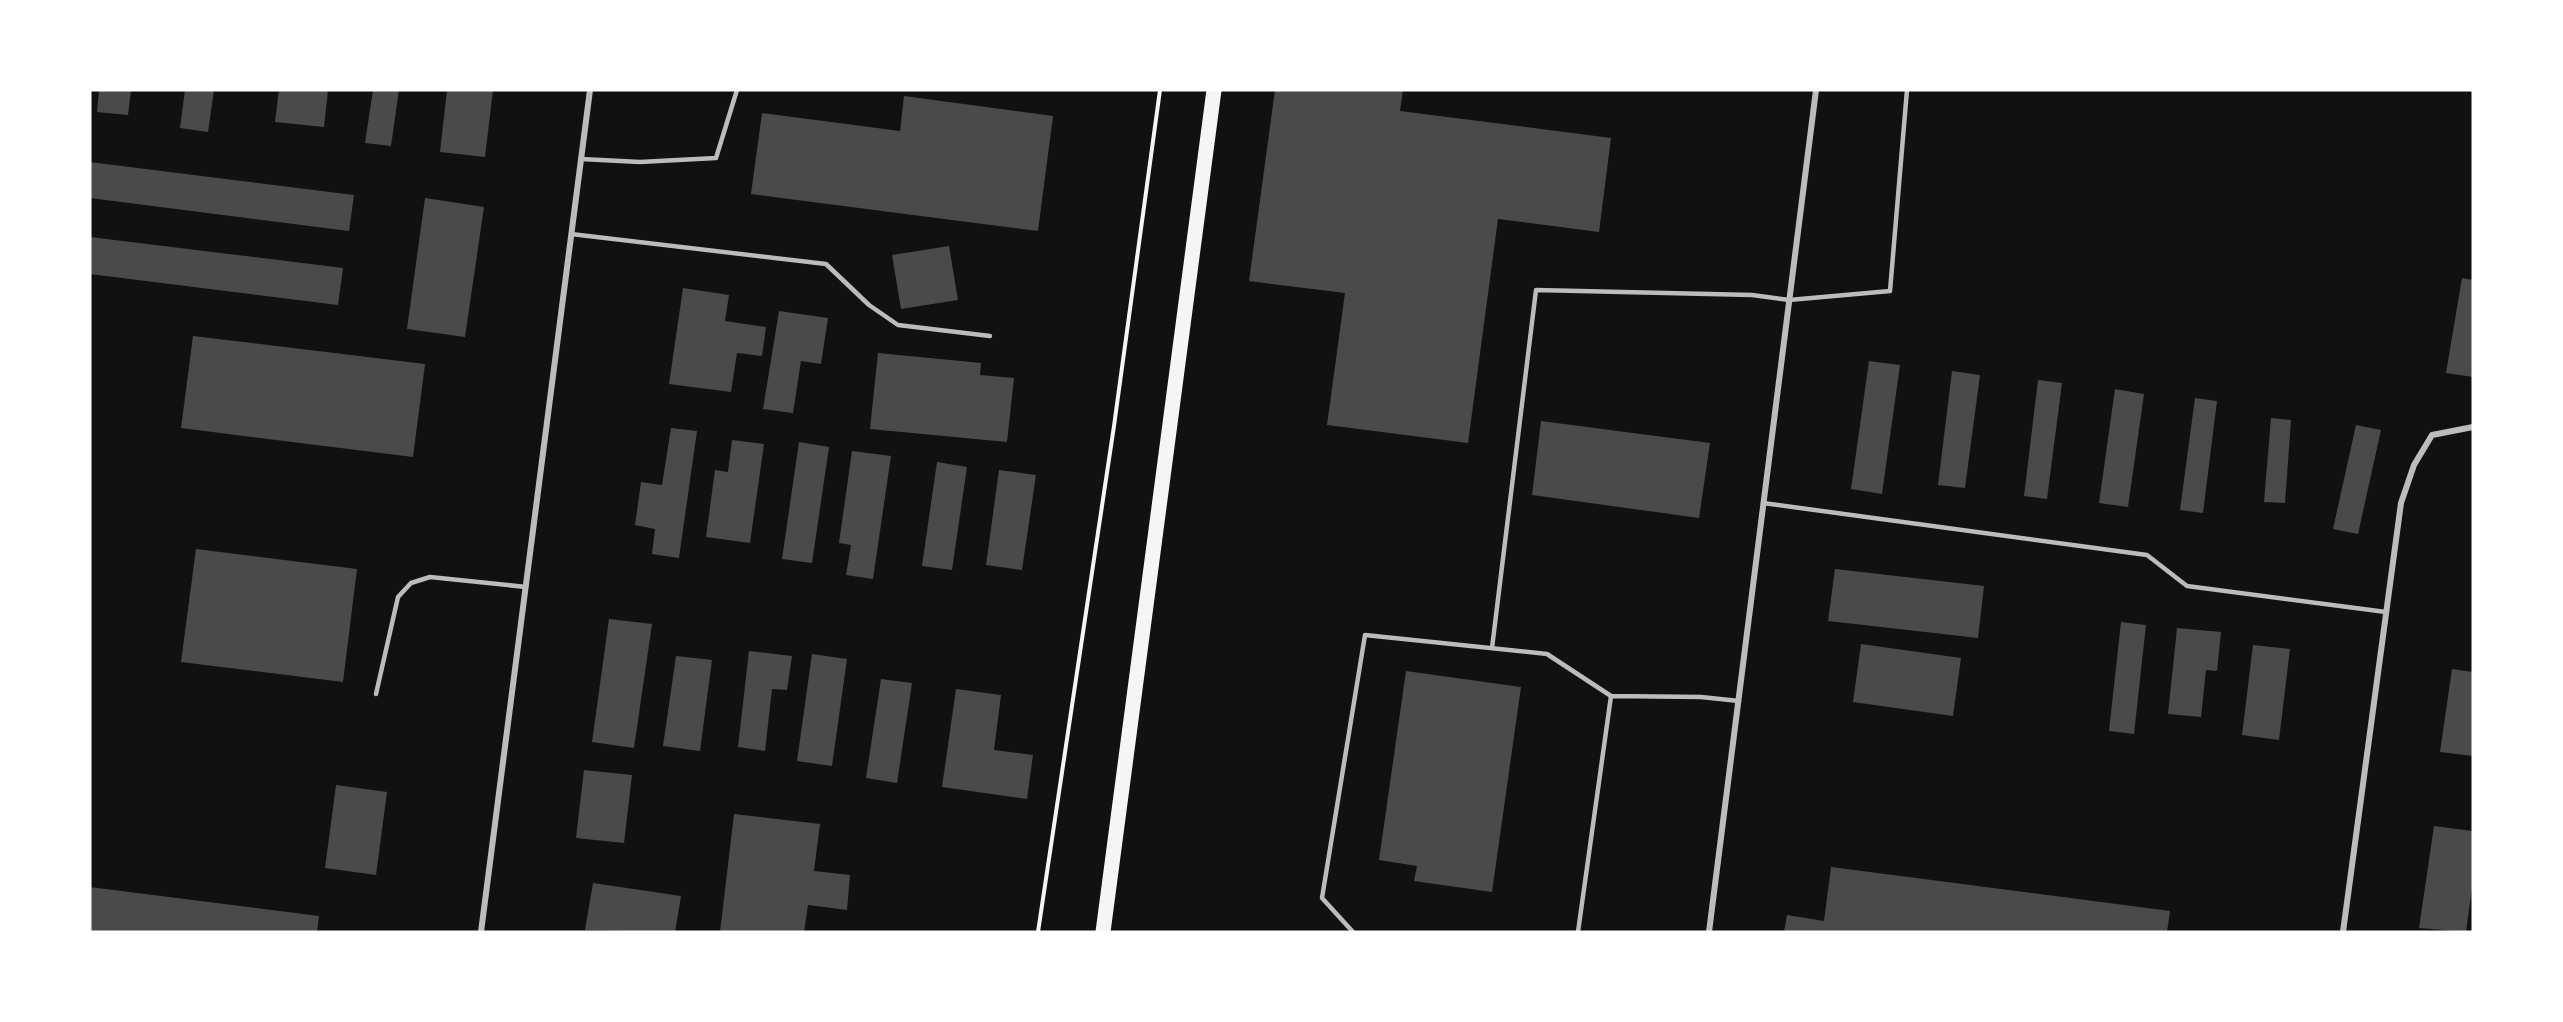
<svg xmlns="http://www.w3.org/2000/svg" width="2563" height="1022" viewBox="0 0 2563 1022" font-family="Poppins,sans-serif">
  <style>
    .building { fill: #4a4a4a }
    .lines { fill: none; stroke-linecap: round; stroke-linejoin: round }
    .path { stroke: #f5f5f5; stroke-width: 4 }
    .service { stroke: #bcbcbc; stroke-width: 4.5 }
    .minor { stroke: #bcbcbc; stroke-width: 6 }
    .primary { stroke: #f5f5f5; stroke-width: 15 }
  </style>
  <rect width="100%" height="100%" fill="#111"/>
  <path class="building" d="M99 90H131L128 115 97 112Z
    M185 90H214L208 132 180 128Z
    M279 90H328L324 127 275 122Z
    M373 90H399L391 146 365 143Z
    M447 90H493L485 157 440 152Z
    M1275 90H1403L1400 111 1611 138 1599 232 1498 219 1468 443 1327 425 1345 293 1249 281Z
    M904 96 1053 116 1038 231 751 194 762 113 900 131Z
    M90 162 354 195 349 231 90 198Z
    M425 198 484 207 465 337 407 329Z
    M90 237 343 268 338 305 90 274Z
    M949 246 958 300 901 309 892 255Z
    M2462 278 2473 280V377L2446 373Z
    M683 288 729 295 725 321 766 327 762 356 737 353 731 392 669 384Z
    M779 311 828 318 821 364 801 361 793 413 763 409Z
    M193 336 425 364 413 457 181 428Z
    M878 353 981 363 980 375 1014 378 1007 442 870 429Z
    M1869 361 1900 365 1882 494 1851 489Z
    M1952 371 1980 375 1965 488 1938 485Z
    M2038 380 2062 383 2047 499 2024 496Z
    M2115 389 2144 394 2128 507 2099 503Z
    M2195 398 2217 401 2203 513 2180 510Z
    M2271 418 2291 420 2285 503 2264 502Z
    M1541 421 1710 443 1699 518 1532 495Z
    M2356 425 2381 430 2358 534 2333 529Z
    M671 428 697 431 679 558 652 554 655 529 635 525 641 482 662 485Z
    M732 440 764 444 750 543 706 537 715 470 728 472Z
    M799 442 829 447 812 563 782 559Z
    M852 451 891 456 873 579 846 575 851 545 839 543Z
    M937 462 967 467 952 570 922 566Z
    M999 470 1036 475 1022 570 986 565Z
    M196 549 357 569 343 682 181 662Z
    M1835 569 1984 586 1978 638 1828 621Z
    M609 619 652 624 634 748 592 742Z
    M2121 622 2146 625 2134 734 2109 731Z
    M2177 628 2221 632 2217 671 2206 670 2201 717 2168 714Z
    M1861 644 1961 658 1953 716 1853 702Z
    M2253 645 2290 649 2279 740 2242 735Z
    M749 651 792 656 787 690 772 689 765 751 738 747Z
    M812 654 847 659 832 766 797 761Z
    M676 656 712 660 700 751 663 746Z
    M2452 669 2473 672V756L2440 752Z
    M1406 671 1521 687 1492 892 1414 881 1417 866 1379 860Z
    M881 679 912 683 897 783 866 778Z
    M956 689 1001 695 994 750 1033 755 1027 799 942 787Z
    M584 770 632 775 624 843 576 838Z
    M336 785 387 792 376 875 325 868Z
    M734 814 820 824 814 871 850 875 847 910 808 905 804 932H720Z
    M2434 826 2473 831V880L2466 932 2419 928Z
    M1831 867 2170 911 2167 932H1784L1787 915 1824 921Z
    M593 883 681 896 675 932 585 930Z
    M90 887 319 916 317 932H90Z"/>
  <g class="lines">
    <path class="path" d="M1038 932 1114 426 1160 90"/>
    <path class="service" d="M581 159 640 162 716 158 737 90
      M571 234 826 264 869 305 898 325 990 336
      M1763 503 2147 555 2187 586 2386 612
      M1492 648 1536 290 1752 295 1789 300 1890 291 1907 90
      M376 694 398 597 411 583 430 577 526 587
      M1353 932 1322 898 1365 635 1547 654 1611 696
      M1578 932 1611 696 1701 697 1739 701"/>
    <path class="minor" d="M481 932 590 90
      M1709 932 1816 90
      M2343 932 2401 503 2414 465 2432 435 2473 427"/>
    <path class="primary" d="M1103 932 1214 90"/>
  </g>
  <rect width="2563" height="1022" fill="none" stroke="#ffffff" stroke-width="183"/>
</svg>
